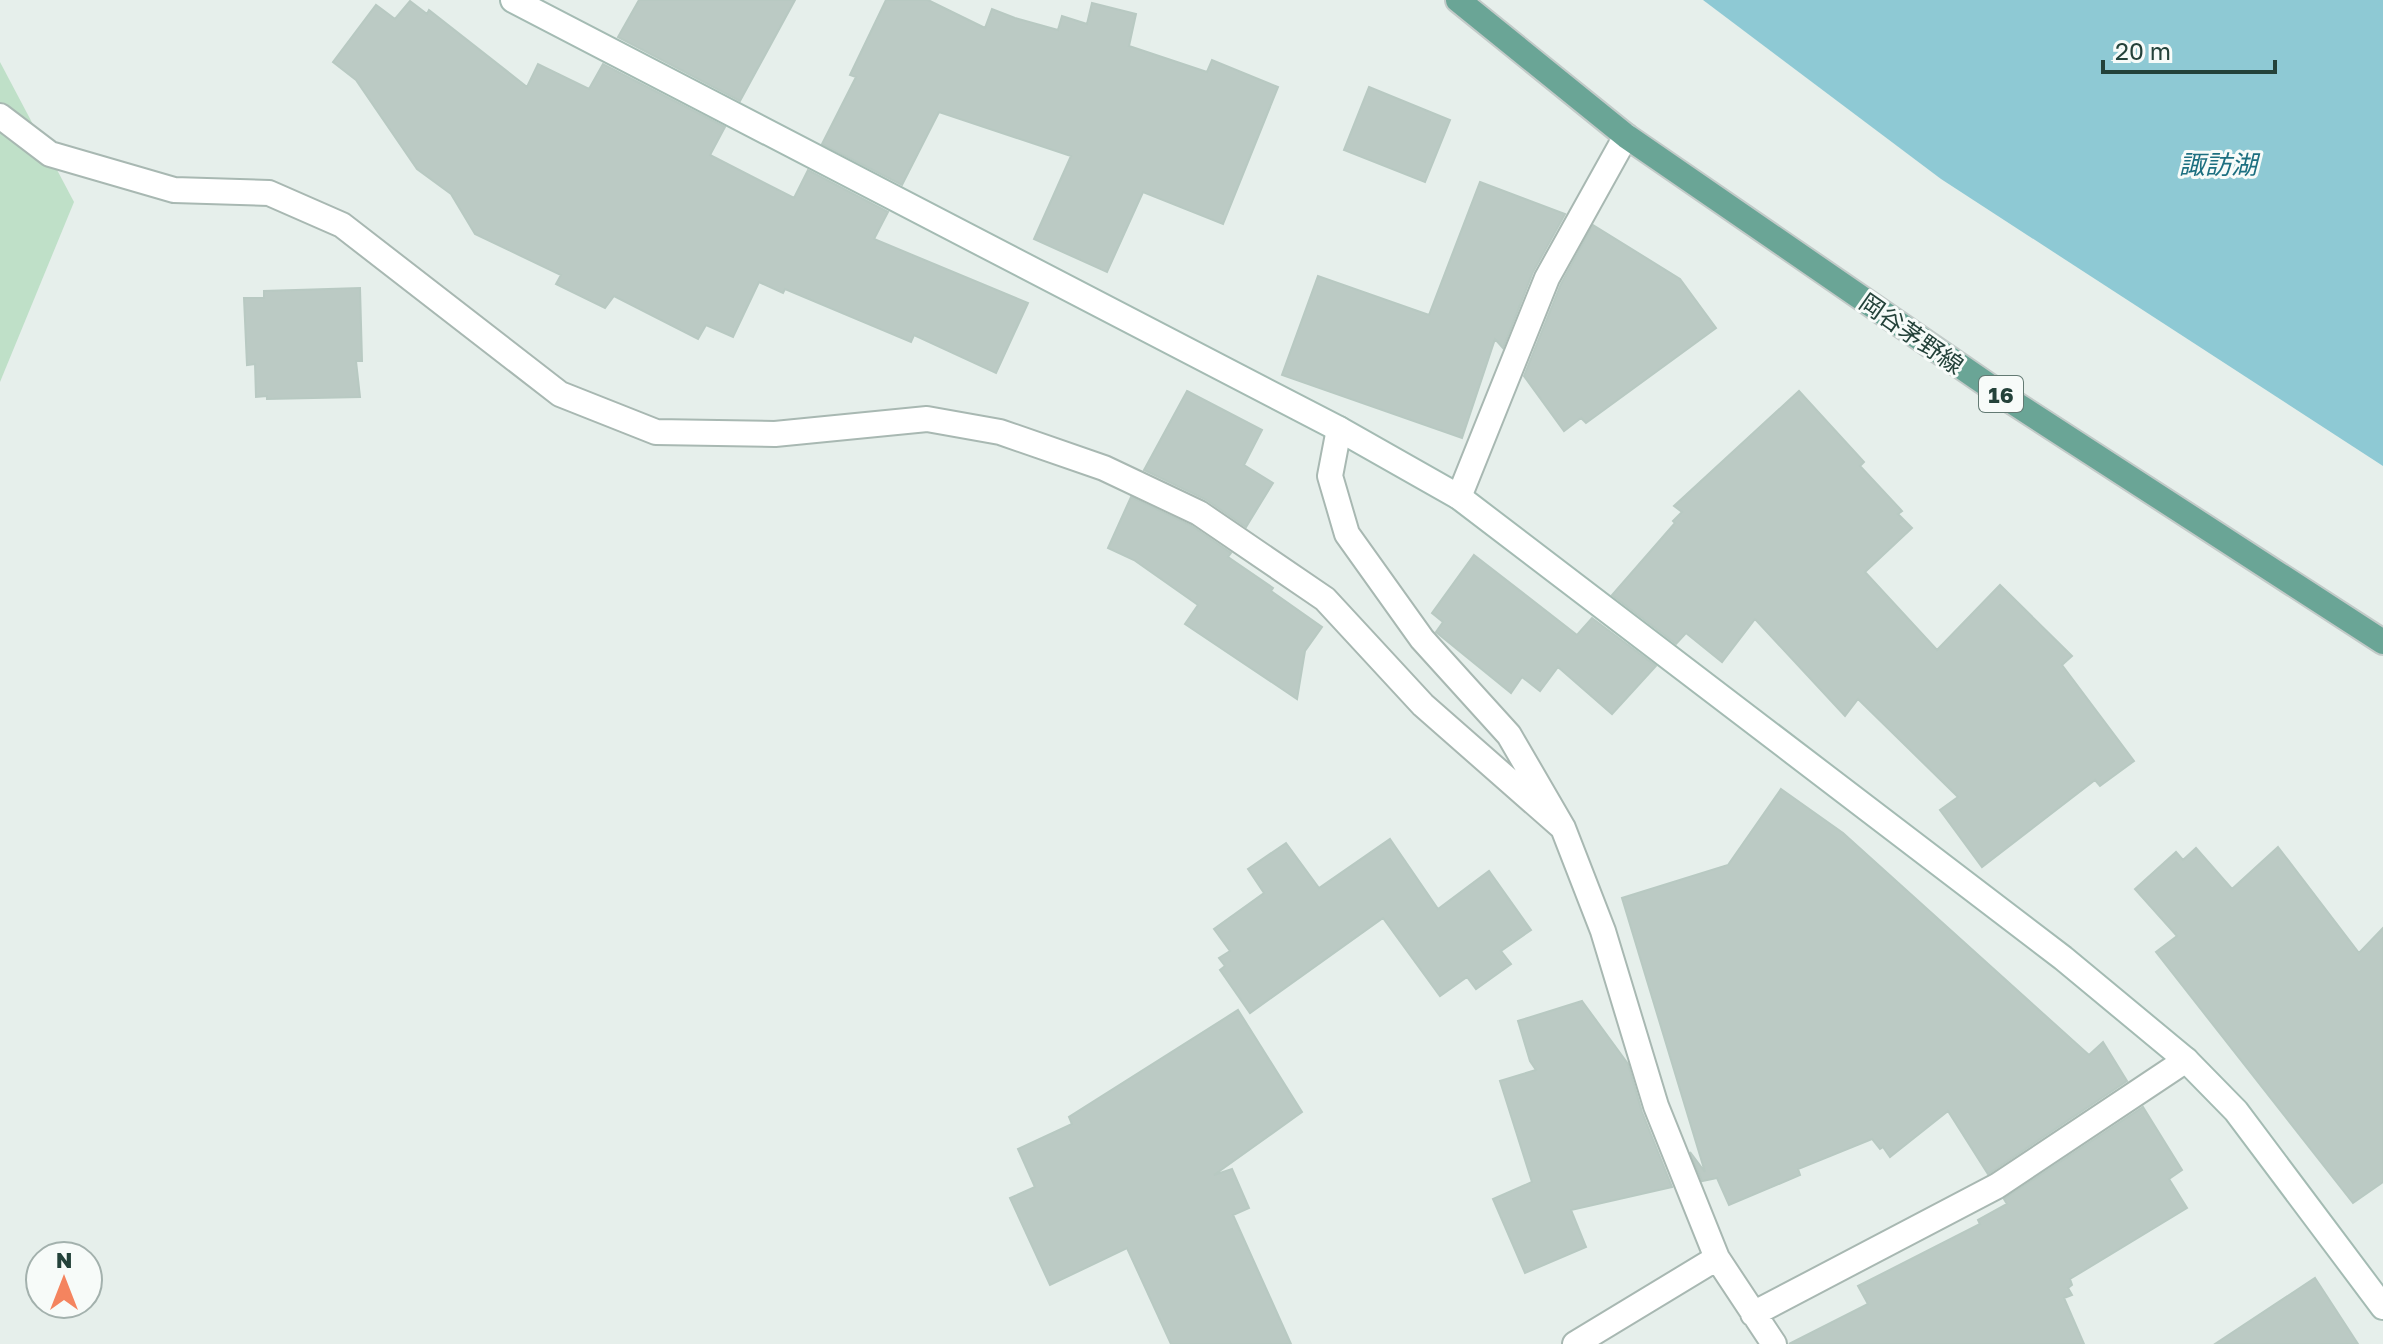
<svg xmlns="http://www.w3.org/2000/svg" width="2383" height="1344" viewBox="0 0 2383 1344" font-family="'Golos Text','Noto Sans JP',sans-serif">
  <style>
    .green { fill: #bfe0c8 }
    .water { fill: #8ec9d4 }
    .building { fill: #bbcac4; stroke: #b8c9c2; stroke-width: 2 }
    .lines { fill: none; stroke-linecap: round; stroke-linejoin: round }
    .street-casing { stroke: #a8b8b2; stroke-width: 28 }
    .secondary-casing { stroke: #a4bbb3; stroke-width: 28 }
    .primary-casing { stroke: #c2cac8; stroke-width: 28 }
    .street { stroke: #fff; stroke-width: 24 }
    .secondary { stroke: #fff; stroke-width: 24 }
    .primary { stroke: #6aa596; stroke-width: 24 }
    .labels { text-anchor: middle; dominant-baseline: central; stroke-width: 6; stroke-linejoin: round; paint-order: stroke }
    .shield { fill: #f7fbf9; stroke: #637a73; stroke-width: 2 }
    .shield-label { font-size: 22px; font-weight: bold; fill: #24423a }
    .street-label { font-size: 24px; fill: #24423a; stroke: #f7fbf9 }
    .water-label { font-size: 26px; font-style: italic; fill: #1c6f80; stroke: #f7fbf9 }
  </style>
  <rect width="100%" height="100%" fill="#e6efeb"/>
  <path class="green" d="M0 62 74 202 0 382Z"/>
  <path class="water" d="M1703 0H2383V466L1941 179Z"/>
  <path class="building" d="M639 0H795L740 101 618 37Z
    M886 0H928L985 28 992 9 1015 18 1058 30 1062 16 1087 24 1092 3 1136 14 1129 46 1207 72 1212 60 1278 87 1223 224 1143 192 1107 272 1034 239 1071 156 939 112 902 185 822 144 856 77 850 75Z
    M410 1 427 14 429 10 527 87 538 64 589 89 603 64 725 127 710 155 794 198 808 170 888 212 874 239 1028 303 996 373 914 335 911 342 785 289 783 293 759 282 733 337 706 325 698 339 614 296 605 308 556 284 561 275 475 234 451 194 417 169 356 80 333 62 376 5 395 19Z
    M1369 87 1450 120 1425 182 1344 150Z
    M1480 182 1565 214 1533 272 1503 348 1495 339 1462 438 1282 375 1318 276 1429 315Z
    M1593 225 1680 279 1716 328 1586 423 1581 418 1564 431 1524 376 1561 284Z
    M360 288 362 361H356L360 397 267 399V396L256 397 255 364 247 365 244 298H264V291Z
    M1187 391 1262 430 1244 465 1273 483 1246 527 1205 499 1144 470Z
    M1799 391 1864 462 1860 466 1902 511 1898 514 1912 528 1865 572 1937 650 2000 585 2072 656 2062 665 2134 761 2100 786 2095 780 1982 867 1940 810 1958 797 1858 699 1845 716 1755 619 1722 662 1686 633 1676 644 1612 595 1675 523 1673 521 1682 512 1674 506Z
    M1131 497 1192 526 1231 553 1228 557 1273 588 1271 591 1322 627 1305 651 1297 699 1185 624 1198 605 1134 560 1108 548Z
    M1474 555 1577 635 1592 618 1656 666 1612 714 1558 667 1540 691 1522 677 1511 693 1436 632 1443 622 1432 613Z
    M1781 789 1843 833 2089 1055 2103 1042 2127 1081 1988 1174 1948 1111 1890 1157 1883 1147 1880 1149 1872 1139 1798 1169 1800 1175 1729 1205 1717 1178 1702 1181 1690 1152 1705 1172 1622 898 1728 865Z
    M1390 839 1438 909 1489 871 1531 930 1501 951 1511 964 1476 989 1467 977 1440 996 1383 918 1250 1013 1220 970 1225 966 1219 958 1230 951 1214 929 1264 893 1248 869 1286 843 1319 888Z
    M2278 847 2359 953 2383 928V1182L2353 1203 2156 952 2177 936 2135 889 2176 852 2183 860 2196 848 2232 889Z
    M1582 1001 1628 1064 1642 1112 1672 1187 1571 1210 1586 1247 1525 1273 1493 1199 1532 1182 1500 1081 1536 1070 1530 1061 1518 1021Z
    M1238 1010 1302 1112 1214 1175 1232 1169 1249 1208 1233 1215 1291 1344H1171L1127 1248 1050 1285 1010 1198 1035 1187 1018 1149 1072 1124 1069 1117Z
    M2143 1107 2182 1170 2169 1179 2187 1208 2070 1279 2072 1285 2068 1288 2072 1295 2064 1298 2084 1344H1789L1868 1304 1858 1286 1980 1224 1978 1220 2007 1204 2004 1199Z
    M2315 1278 2358 1344H2215Z"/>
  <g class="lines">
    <g class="street-casing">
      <path id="street" d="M0 116 50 154 174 190 269 193 342 225 560 394 656 432 775 434 927 419 1000 432 1104 468 1199 513 1325 599 1423 705 1563 828
        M1339 429 1330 476 1347 534 1422 639 1509 735 1563 828 1603 931 1656 1106 1717 1258 1774 1344
        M1459 497 1547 278 1626 136
        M1753 1314 1997 1186 2186 1060
        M1575 1344 1717 1258"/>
    </g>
    <g class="secondary-casing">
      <path id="secondary" d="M513 0 1339 429 1459 497 2063 958 2186 1060 2236 1111 2383 1307"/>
    </g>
    <g class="primary-casing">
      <path id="primary" d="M1458 0 1626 136 2011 401 2383 642"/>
    </g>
    <use href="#street" class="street"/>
    <use href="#secondary" class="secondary"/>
    <use href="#primary" class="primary"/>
  </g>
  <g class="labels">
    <rect class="shield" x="1979" y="376" width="44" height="36" rx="6"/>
    <g class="shield-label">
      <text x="2001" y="394">16</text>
    </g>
    <g class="street-label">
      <text transform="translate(1912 333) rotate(35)">岡谷茅野線</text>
    </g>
    <g class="water-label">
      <text x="2218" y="164">諏訪湖</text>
    </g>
  </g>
  <g transform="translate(64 1280)"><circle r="38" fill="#f7fbf9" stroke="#a3b1ad" stroke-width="2"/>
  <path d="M0-6L14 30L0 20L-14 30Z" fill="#f4845f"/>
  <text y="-12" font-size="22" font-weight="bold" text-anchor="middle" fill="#24423a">N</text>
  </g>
  <path d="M2103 60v12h172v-12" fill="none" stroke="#24423a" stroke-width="4"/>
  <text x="2115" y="60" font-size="24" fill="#24423a" stroke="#f7fbf9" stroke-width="6" paint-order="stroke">20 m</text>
</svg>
